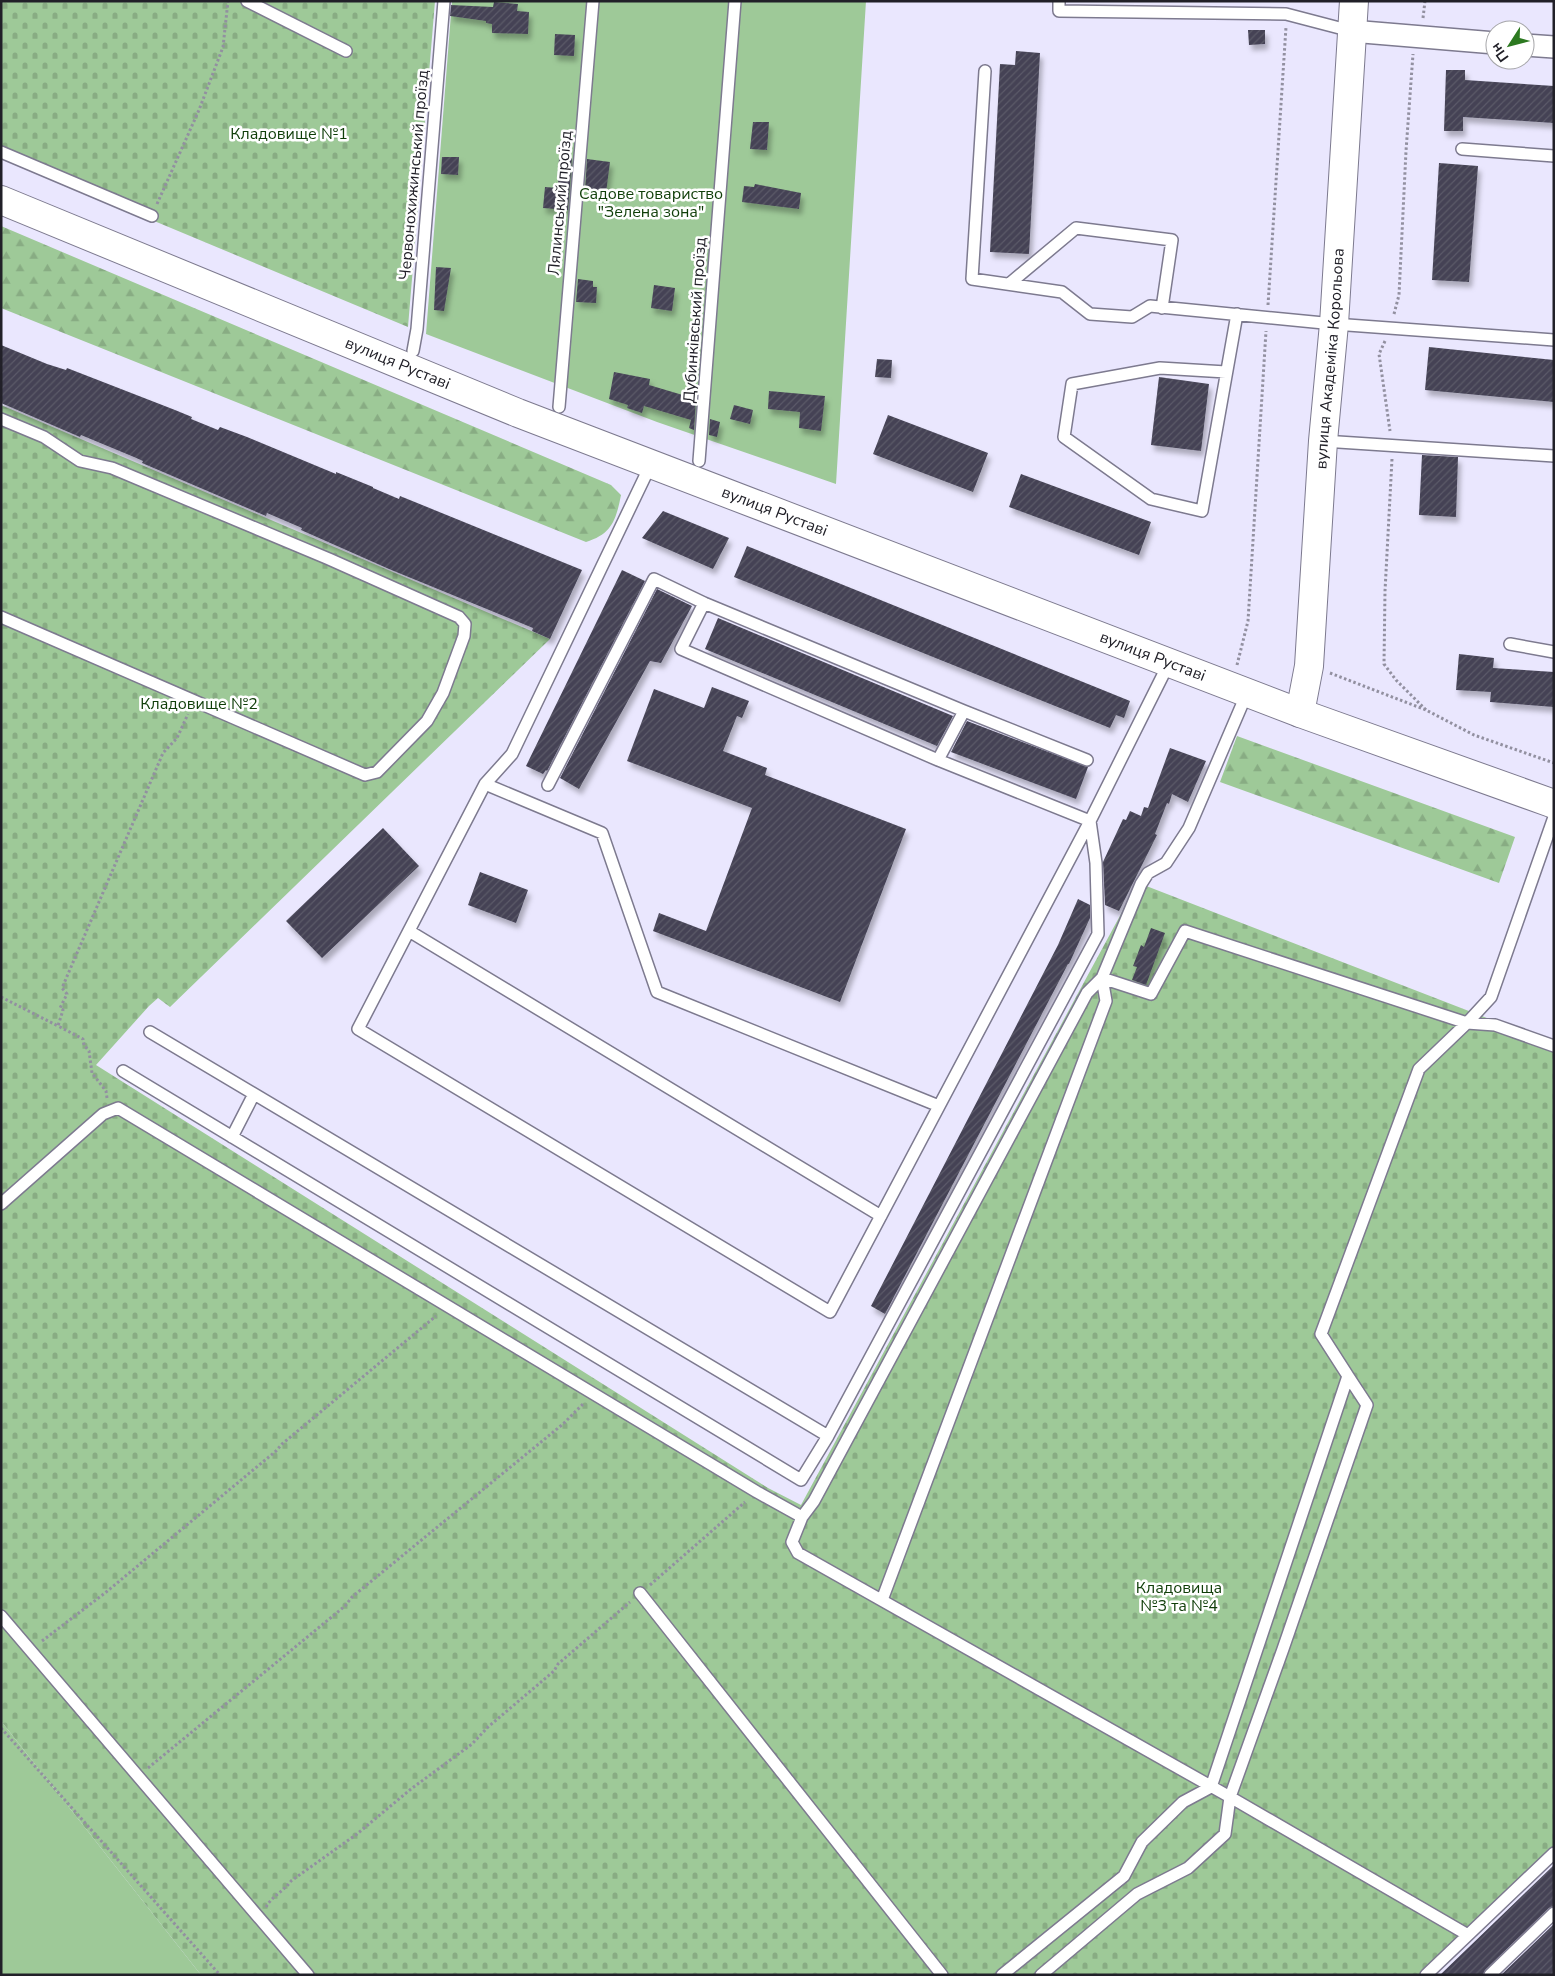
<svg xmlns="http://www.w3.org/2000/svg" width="1555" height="1976" viewBox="0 0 1555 1976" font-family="'Nunito Sans',sans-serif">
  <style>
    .green { fill: #9ec998 }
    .forest { fill: url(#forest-firs) }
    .cemetery { fill: url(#cemetery-stones) }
    .building { fill: url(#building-hatch); filter: url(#shadow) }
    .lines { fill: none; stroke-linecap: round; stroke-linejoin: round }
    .lane-casing { stroke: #7d7a8f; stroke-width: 14 }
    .street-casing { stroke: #7d7a8f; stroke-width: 24 }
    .secondary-casing { stroke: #7d7a8f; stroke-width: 30 }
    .path { stroke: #9290a0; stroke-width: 3; stroke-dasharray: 2.5 2.5; stroke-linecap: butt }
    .lane { stroke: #fff; stroke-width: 11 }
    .street { stroke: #fff; stroke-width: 21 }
    .secondary { stroke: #fff; stroke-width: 28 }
    .labels { text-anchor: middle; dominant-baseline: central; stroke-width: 5; stroke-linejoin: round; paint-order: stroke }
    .park-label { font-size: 16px; fill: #0f3d08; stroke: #fff }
    .street-label { font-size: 16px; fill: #212028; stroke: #fff }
  </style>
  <defs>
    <pattern id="forest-firs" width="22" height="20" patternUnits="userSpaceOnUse" patternTransform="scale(1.25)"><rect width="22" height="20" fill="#9ec998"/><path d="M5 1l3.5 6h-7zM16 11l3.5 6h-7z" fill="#88ac83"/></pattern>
    <pattern id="cemetery-stones" width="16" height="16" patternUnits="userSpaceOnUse" patternTransform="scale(1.25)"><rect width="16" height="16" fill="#9ec998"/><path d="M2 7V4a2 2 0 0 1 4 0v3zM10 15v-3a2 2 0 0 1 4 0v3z" fill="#88ac83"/></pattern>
    <pattern id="building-hatch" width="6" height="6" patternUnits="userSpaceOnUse" patternTransform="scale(1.25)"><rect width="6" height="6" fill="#444254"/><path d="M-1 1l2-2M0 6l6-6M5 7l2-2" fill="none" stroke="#5c5a69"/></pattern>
    <filter id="shadow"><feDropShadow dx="3" dy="5.5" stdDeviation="2.5" flood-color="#0004"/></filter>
  </defs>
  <rect width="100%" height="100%" fill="#eae7fe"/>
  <path class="green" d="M452 1H866L836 484 657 422 426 334Z
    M1 1721 201 1975H1Z"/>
  <path class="forest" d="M1 226 611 485 621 495C616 520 612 534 586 542L1 308Z
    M1237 736 1515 837 1499 883 1220 782Z"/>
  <path class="cemetery" d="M1 1H435L408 327 1 157Z
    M1 405 550 639 170 1007 158 998 149 1006 96 1065 768 1488 801 1505 1122 912 1136 882 1554 1044V1852L1427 1975H201L1 1721Z"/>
  <path class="building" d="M494 2 518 4 517 11 529 12 528 34 492 33V24L486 23V21L450 16 451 5 493 7Z
    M1248 30H1265V44L1249 45Z
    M555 34 575 35 574 56 554 55Z
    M1016 51 1040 53 1029 254 990 252 1000 64 1015 65Z
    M1446 70H1465V80L1554 86V123L1463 117V131H1444Z
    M753 122H769L767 150 750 149Z
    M442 157H459L458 175 441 174Z
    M559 157 572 158 568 210 543 208 545 187 558 188Z
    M587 159 610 162 606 193 585 190Z
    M1439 163 1478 166 1469 282 1432 280Z
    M755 184 801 193 799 209 742 202 744 186 754 187Z
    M436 267 451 268 444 311 434 310Z
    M578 279 593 281V287H597L596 303 576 302Z
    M654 285 675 288 672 311 651 308Z
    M1 345 47 364 66 370 67 368 175 410 192 417 191 419 218 430 220 427 247 437 336 474V472L373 487V488L399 499 400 496 582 570 550 639 532 631 533 628 389 569 301 530 302 528 267 513 266 516 142 463 143 461 134 457 81 435 80 437 1 403Z
    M1429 347 1554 360V402L1425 390Z
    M877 359 892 360 891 378 875 377Z
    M614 372 650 379 649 385 696 399 694 430 689 428 691 420 644 406 642 413 627 408 628 405 609 399Z
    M1159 377 1209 384 1201 451 1151 445Z
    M769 391 825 396 821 431 799 428 800 412 768 409Z
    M734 405 753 410 750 424 730 419Z
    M888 415 988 453 973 492 873 454Z
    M710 419 720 422 717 437 709 435Z
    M1422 455 1458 457 1456 517 1419 515Z
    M1021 474 1151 522 1139 555 1009 507Z
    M663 511 729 538 713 569 642 538Z
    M747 546 1130 701 1124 718 1116 715 1110 728 734 577Z
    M622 570 645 581 547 771 546 770 543 774 526 766Z
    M657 589 692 606 661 663 650 661 579 789 560 778Z
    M718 618 953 716 937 746 705 649Z
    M1459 654 1494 658 1493 668 1554 672V707L1490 702 1491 692 1456 690Z
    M712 687 749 701 742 718 737 716 723 751 767 768 765 775 906 829 840 1002 653 931 659 913 706 931 752 808 627 761 654 689 704 708Z
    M967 721 1088 767 1076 799 951 752Z
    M1170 748 1206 761 1188 802 1172 794 1169 804 1167 803 1155 834 1157 835 1119 911 1105 905 1103 862 1123 819 1126 820 1130 811 1141 816 1144 807 1148 808Z
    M383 828 419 866 322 958 286 921Z
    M480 872 528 890 516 923 468 905Z
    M1078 899 1090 905V918L1069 964H1068L885 1314 871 1306 1058 945Z
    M1151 928 1165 933 1146 985 1132 980 1137 967 1133 966 1141 945 1144 947Z
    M1554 1865V1906L1549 1908 1485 1970 1483 1975H1440Z
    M1554 1924V1975H1501Z"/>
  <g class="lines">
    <g class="lane-casing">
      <path id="lane" d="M247 1 346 51
        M1059 1V11L1286 14 1351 31
        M985 71 972 279 1062 292 1090 314 1132 317 1150 306 1334 324 1554 340
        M1462 149 1554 156
        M1 152 152 216
        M1009 284 1076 228 1172 240 1162 308
        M413 351 417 329 444 1
        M1226 372 1160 368 1072 384 1064 437 1151 499 1202 511 1237 314
        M559 407 593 1
        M1 419 44 437 80 461 112 468 329 559 459 617 465 624 464 636 443 693 427 721 377 772 365 775 1 617
        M1323 441 1554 456
        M699 461 735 1
        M651 464 512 754 485 784 358 1029 830 1312 1090 821 1169 663
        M1510 644 1554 652
        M938 760 964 711
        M485 784 602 833 657 992 939 1106
        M548 785 654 579 704 603 964 711 1087 760
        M409 931 881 1216
        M150 1032 828 1436 1098 934 1096 863 1090 821 938 760 681 649 704 603
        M123 1071 801 1480 828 1436
        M232 1137 254 1094
        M1 1204 103 1114 118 1108 757 1492 802 1517 814 1501 1087 993 1102 978 1151 994 1185 931 1467 1023 1491 997 1554 817
        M802 1517 792 1542 798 1553 1230 1797 1468 1935
        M640 1593 942 1975
        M882 1600 1106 1001 1102 978 1141 884 1148 873 1166 863 1189 828 1247 693
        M1 1616 308 1975
        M1002 1975 1124 1876 1142 1842 1183 1802 1211 1787 1348 1376 1321 1334 1419 1069 1467 1023 1495 1025 1554 1046
        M1041 1975 1137 1894 1188 1868 1225 1834 1230 1797 1283 1649 1367 1405 1348 1376
        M1426 1975 1554 1853
        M1490 1975 1554 1913"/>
    </g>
    <g class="street-casing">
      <path id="street" d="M1351 31 1495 43
        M1525 45 1554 47"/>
    </g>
    <g class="secondary-casing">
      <g id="secondary">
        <path id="s1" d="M1 200 518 413 1300 713 1554 804"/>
        <path id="s2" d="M1300 713 1309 666 1323 441 1334 324 1354 1"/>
      </g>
    </g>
    <path class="path" d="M1423 18 1425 1
      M157 204 199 110 223 47 228 1
      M1268 305 1286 27
      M1394 314 1399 295 1406 151 1413 54
      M1385 341 1379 354 1390 431
      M1392 459 1385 591 1384 664 1396 680 1427 711
      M1237 665 1248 621 1266 331
      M1330 673 1426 710 1474 735 1554 763
      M1 997 58 1026
      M107 1098 106 1091 92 1073 89 1051 84 1045 83 1039 58 1026 63 1010 60 1008 67 994 62 988 163 753 177 738 188 714
      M650 1585 745 1502
      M42 1641 105 1593 276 1451 282 1444 436 1316
      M1 1728 220 1975
      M148 1768 345 1606 352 1597 563 1424 584 1403
      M266 1907C272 1896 284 1891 291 1881L357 1834 411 1789 472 1744 488 1727 554 1671 558 1664 630 1602"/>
    <use href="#lane" class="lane"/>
    <use href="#street" class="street"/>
    <use href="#secondary" class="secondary"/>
  </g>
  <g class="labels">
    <g class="park-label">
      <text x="289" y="134">Кладовище №1</text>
      <text x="651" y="194">Садове товариство<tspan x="651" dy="18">"Зелена зона"</tspan></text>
      <text x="199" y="704">Кладовище №2</text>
      <text x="1179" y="1588">Кладовища<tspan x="1179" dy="18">№3 та №4</tspan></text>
    </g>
    <g class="street-label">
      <text transform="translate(414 175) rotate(-85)">Червонохижинський проїзд</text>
      <text transform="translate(560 203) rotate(-85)">Лялинський проїзд</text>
      <text transform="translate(695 320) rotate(-86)">Дубинківський проїзд</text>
      <text stroke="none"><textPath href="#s2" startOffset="356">вулиця Академіка Корольова</textPath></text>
      <text stroke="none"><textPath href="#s1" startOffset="429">вулиця Руставі</textPath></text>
      <text stroke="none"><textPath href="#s1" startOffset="834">вулиця Руставі</textPath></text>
      <text stroke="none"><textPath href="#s1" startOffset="1239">вулиця Руставі</textPath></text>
    </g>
  </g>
  <rect width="1555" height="1976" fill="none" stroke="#212028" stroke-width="5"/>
  <g transform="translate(1510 45) rotate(234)"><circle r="24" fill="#ffffff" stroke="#a6a6a9"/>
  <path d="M0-4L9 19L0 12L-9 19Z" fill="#2c7920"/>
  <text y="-8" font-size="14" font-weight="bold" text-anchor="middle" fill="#212028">Пн</text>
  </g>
</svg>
